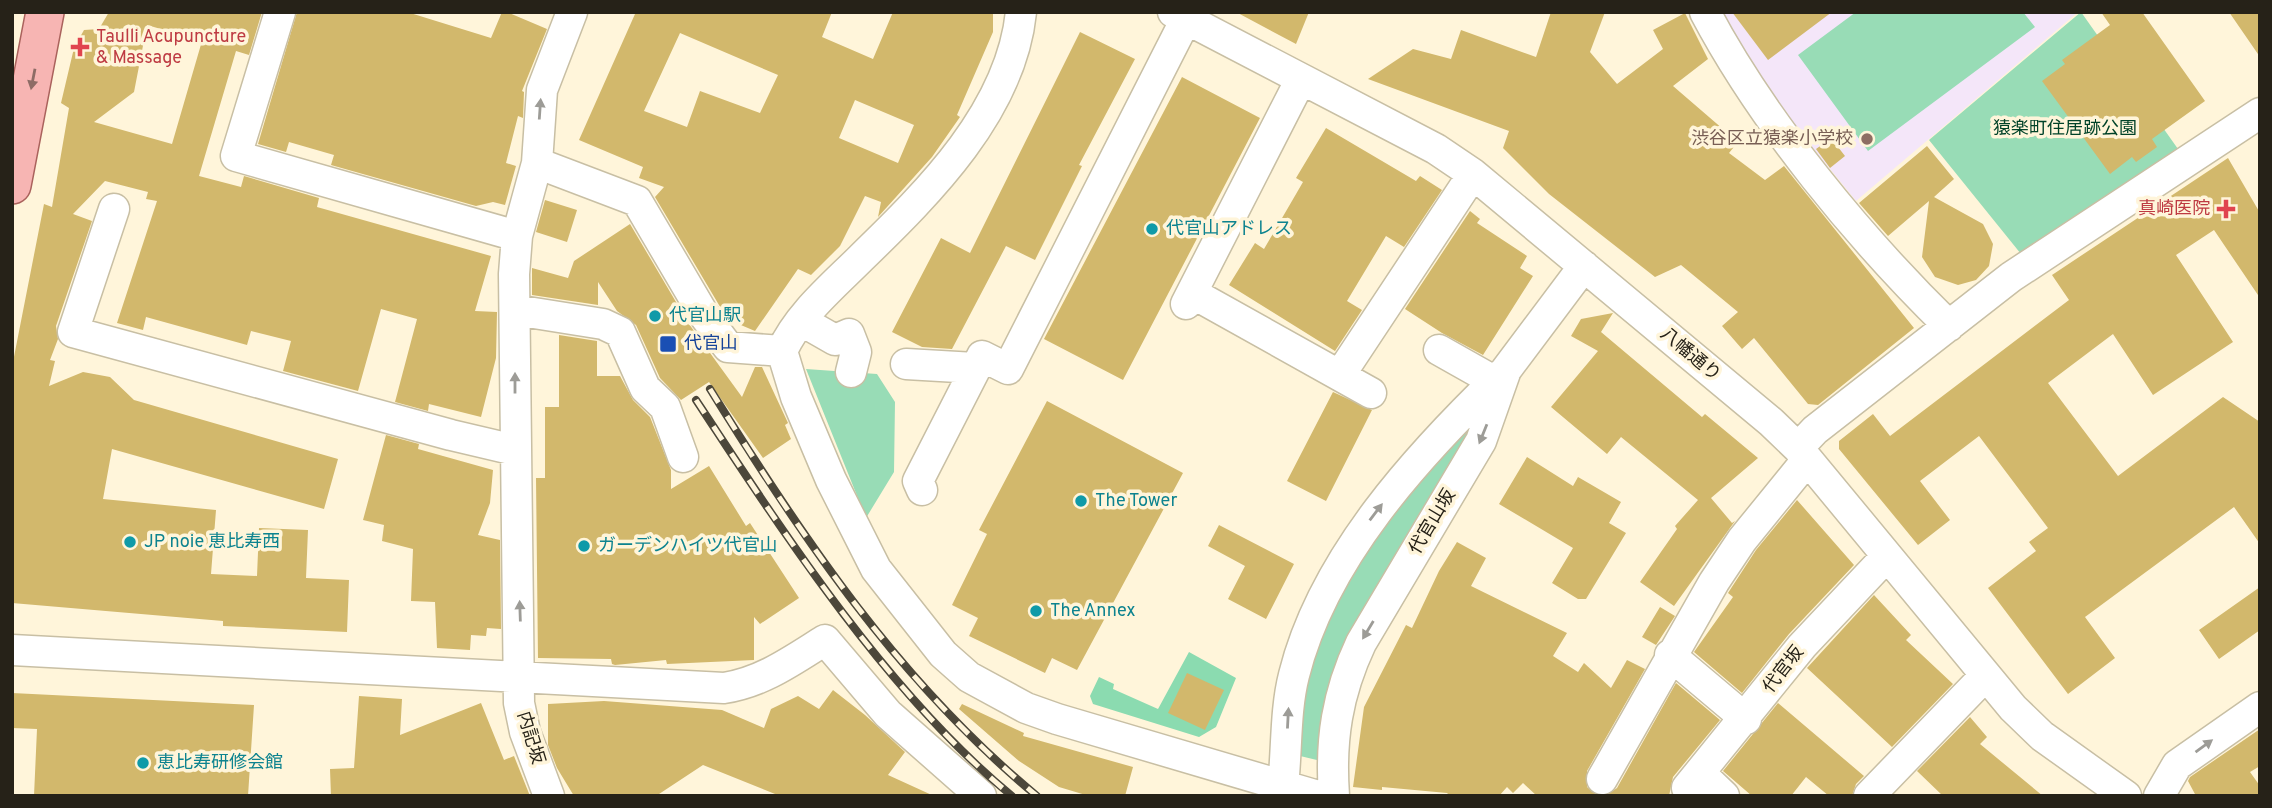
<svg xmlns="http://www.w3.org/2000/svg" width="2272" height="808" viewBox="0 0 2272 808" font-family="Overpass,'Noto Sans JP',sans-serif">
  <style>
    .education { fill: #f4e6f9 }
    .green { fill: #98dcb6 }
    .forest { fill: #8bdbb0 }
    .building { fill: #d2b86c; fill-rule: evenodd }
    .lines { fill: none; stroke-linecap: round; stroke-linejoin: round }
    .minor-casing { stroke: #c8bfa4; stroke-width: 33 }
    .major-casing { stroke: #aa625c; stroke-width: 40 }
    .minor { stroke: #fff; stroke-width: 30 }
    .major { stroke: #f7b5b3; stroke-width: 37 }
    .rail-casing { stroke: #4c473a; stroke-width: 8 }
    .rail { stroke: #fff5da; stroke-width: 5; stroke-dasharray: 16; stroke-linecap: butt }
    .oneway { fill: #8e6c66 }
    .oneway2 { fill: #9d9c97 }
    .health-dot { fill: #e0444e; stroke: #fff5da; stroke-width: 2.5 }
    .education-dot { fill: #8d6e63; stroke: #fff5da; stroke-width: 2.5 }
    .culture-dot { fill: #0f9aa8; stroke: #fff5da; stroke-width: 2.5 }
    .transit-dot { fill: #1a4fb4; stroke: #fff5da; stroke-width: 2.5 }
    .labels { text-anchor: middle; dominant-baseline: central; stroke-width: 7; stroke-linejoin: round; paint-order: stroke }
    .health-label { font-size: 18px; fill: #be3a42; stroke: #fff5da; text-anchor: start }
    .park-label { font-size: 18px; fill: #004228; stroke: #fff5da }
    .education-label { font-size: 18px; fill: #785e54; stroke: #fff5da; text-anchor: end }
    .culture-label { font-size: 18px; fill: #0d838f; stroke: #fff5da; text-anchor: start }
    .transit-label { font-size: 18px; fill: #164399; stroke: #fff5da; text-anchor: start }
    .street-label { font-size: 18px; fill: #262218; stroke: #fff5da }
  </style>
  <rect width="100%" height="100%" fill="#fff5da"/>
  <path class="education" d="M1722 12H2078L1856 201 1756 78 1719 15Z"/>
  <path class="green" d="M1856 12H2023L2035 27 1868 151 1798 55Z
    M2081 12 2178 149 2021 254 1929 140Z
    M806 369 877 374 895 402 894 472 866 518Z
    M1463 425 1474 435 1321 761 1296 755 1307 659 1364 548Z"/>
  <path class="forest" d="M1189 652 1236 678 1216 727 1199 737 1093 704 1090 696 1099 677 1114 684 1113 689 1158 709Z"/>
  <path class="building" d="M109 12H262L249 55 236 51 199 176 241 187 244 176 319 198 317 207 491 256 475 311 497 312 496 358 481 417 429 404 428 411 395 402 417 319 381 309 358 391 283 371 291 341 251 331 247 345 146 317 143 330 117 323 157 201 146 199 148 192 105 181 73 214 92 221 56 326 58 339 50 360 55 361 49 386 83 372 110 377 134 400 338 459 324 509 112 449 103 499 216 510 211 574 257 576 259 528 308 530 306 578 349 580 347 632 223 626V621L12 603V367L44 204 52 207 69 108 61 103 74 48 84 30 99 29ZM147 25 202 41 172 144 94 122 134 92Z
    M297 12H407L491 38 502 12H507L547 29 522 91 524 92 523 118 518 116 506 163 516 166 505 205 493 202 476 206 331 165 334 155 289 142 286 152 258 144Z
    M632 12H832L822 37 873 59 893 12H993V32L957 115 960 117 932 157 878 217 881 202 865 196 840 246 811 275 798 269 755 331 729 320 719 305 655 197 664 187 639 178 643 167 579 140 635 14ZM680 33 778 75 760 113 700 91 687 127 644 111ZM855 100 914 125 898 163 839 138Z
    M1236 12H1309L1296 44Z
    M1551 12H1605L1590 52 1617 84 1663 49 1653 30 1685 13 1708 59 1673 86 1738 142 1729 153 1765 180 1784 166 1914 328 1818 405 1808 404 1754 338 1742 349 1722 326 1738 312 1681 265 1655 277 1549 194 1503 148 1509 131 1368 79 1413 49 1451 59 1461 30 1536 57Z
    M1732 12H1832L1768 60Z
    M2101 12H2142L2205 101 2152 139 2157 147 2136 162 2132 157 2110 174 2042 81 2065 64 2062 60 2110 25Z
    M2229 12H2260V57Z
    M1080 32 1135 59 1079 165 1082 166 1035 260 1006 246 952 349 922 347 892 332 941 238 970 253Z
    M1182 77 1260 118 1123 380 1044 339Z
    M1326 128 1416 181 1420 176 1442 190 1404 247 1386 236 1347 301 1362 310 1335 351 1229 285 1255 243 1264 249 1303 182 1296 178Z
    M1831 138 1845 156 1830 168 1816 149Z
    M1927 146 1954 179 1934 197 1983 224 1993 244 1989 266 1976 280 1958 285 1935 277 1922 257 1929 201 1888 236 1859 203Z
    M2228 158 2260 213V298L2214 230 2176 255 2233 342 2153 395 2113 334 2048 383 2118 476 2223 397 2260 422V544L2234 507 2085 617 2115 658 2068 694 1988 588 2036 551 2029 542 2048 528 1979 436 1920 481 1950 520 1918 545 1839 449V441L1873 414 1890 436 2069 300 2052 275Z
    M545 200 577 210 567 242 536 232Z
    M1470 211 1480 219 1477 223 1527 256 1520 268 1533 276 1483 355 1442 333 1405 309Z
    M630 224 689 324 742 397 755 367H762L788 423 785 425 791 439 763 458 709 382 681 400 660 378 636 325 617 311 598 282V305L532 295V268L568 278 574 261Z
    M1613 313 1601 332 1702 417 1705 414 1758 458 1711 498 1732 523 1735 521 1674 606 1640 582 1677 529 1675 526 1698 500 1621 437 1607 454 1551 407 1598 351 1571 336 1581 319Z
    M559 335 597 341V376H620L633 400 650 417 671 470V489L709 466 746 526 750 523 799 598 760 624 754 617V660L667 664 666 660 615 665 612 664 611 659 538 658 536 478H545V407H559Z
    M1333 392 1372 410 1326 501 1287 481Z
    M1047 401 1183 473 1077 670 1052 658 1045 673 969 636 978 618 952 605 987 534 979 530Z
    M386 435 419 444 418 449 493 470 490 503 478 535 500 540 501 629 487 628 486 636 471 635 470 650 437 648 435 602 411 601 413 549 382 541 384 525 363 520Z
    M1527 457 1573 486 1578 477 1621 502 1609 523 1626 533 1586 599H1578L1552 583 1573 548 1499 504Z
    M1797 500 1854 565 1789 634 1742 693 1694 652 1733 597 1728 593 1756 550Z
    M1219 525 1294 564 1266 619 1228 599 1245 566 1208 546Z
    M1457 542 1486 558 1471 586 1567 633 1553 656 1578 672 1584 663 1611 688 1627 660 1645 669 1587 771V787L1599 796H1537L1523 783 1513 793 1507 787 1499 796H1450L1447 793 1382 787V790L1353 787 1364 707 1406 625 1412 628 1439 571Z
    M2260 587V630L2219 659 2199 630Z
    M1874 595 1911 635 1906 640 1953 684 1892 747 1807 668Z
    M1660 607 1675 616 1656 645 1642 637Z
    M1187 673 1224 690 1205 730 1168 713Z
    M1676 683 1720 720 1673 777 1669 796H1605L1617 788Z
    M833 690 865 715 905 752 888 775 934 796H780L703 765 656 796H574L557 768 548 745V704L604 701 722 710 764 728 771 709 798 696 819 709Z
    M12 693 254 705 248 796H34L37 729 12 728Z
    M359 696 402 699 400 735 481 703 504 760 514 756 530 796H331L330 769 354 768Z
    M1778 703 1864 776 1856 784 1852 796H1829L1806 777 1791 796H1752L1723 771Z
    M962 704 1024 733 1023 736 1133 767 1125 796H1089L1059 787 1019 761 959 709Z
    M1970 717 1987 737 1980 744 2043 796H1943L1917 771Z
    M2260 729V766L2250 772 2260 786V796H2196L2188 781 2190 777Z"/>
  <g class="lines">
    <g class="minor-casing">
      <path id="minor" d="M280 12 236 156 517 236
        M1021 12C1011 111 929 192 861 258 833 286 798 315 782 351L796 397 831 480 876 569 943 654 969 677 1026 708 1057 719 1318 796
        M1173 12 1436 149 1473 174 1771 422 1798 448 2013 708 2042 736 2126 796
        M1705 12C1763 122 1860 239 1949 326
        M537 163 637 201 704 315 728 347 782 351
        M114 209 73 332 451 435 515 450
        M1192 293 1371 393
        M1186 304 1301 79
        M515 310 603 324 620 332 645 388 665 407 683 457
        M814 328 835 340 849 334 856 352 851 372
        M1439 350 1494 381
        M906 364 975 368
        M1340 375 1473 174
        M1798 448 1815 430 2011 277 2260 113
        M922 490 918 481 982 356 1008 369 1186 19
        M12 650 724 688C763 682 793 660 825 640L888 714 981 796
        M1670 655 1746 719
        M1700 773 1724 796
        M1602 779 1714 582 1742 540 1807 460
        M1283 786C1287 750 1285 710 1294 675 1323 558 1418 455 1502 374
        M1687 788 1802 646 1886 557
        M549 796 525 732 519 703 514 274 517 236 537 163 542 90 572 12
        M1334 796C1330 740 1337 694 1361 643L1481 441 1506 370 1584 266
        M1869 796 1985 676
        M2159 796 2177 765 2260 707"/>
    </g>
    <g class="major-casing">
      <path id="major" d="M12 185 45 12"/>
    </g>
    <use href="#minor" class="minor"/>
    <use href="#major" class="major"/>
    <g class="rail-casing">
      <path id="rail" d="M710 389C803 539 900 683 1037 796
        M696 400C784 534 888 694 1012 796"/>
    </g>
    <use href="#rail" class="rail"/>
  </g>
  <defs><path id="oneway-solid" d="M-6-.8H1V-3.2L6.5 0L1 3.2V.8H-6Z" transform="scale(1.75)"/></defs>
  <use class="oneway" href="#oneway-solid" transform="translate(33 79) rotate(101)"/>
  <g class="oneway2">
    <use href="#oneway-solid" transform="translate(540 109) rotate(-86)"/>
    <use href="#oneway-solid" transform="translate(515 383) rotate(-90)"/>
    <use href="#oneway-solid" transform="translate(1483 434) rotate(112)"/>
    <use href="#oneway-solid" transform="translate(1376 512) rotate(-53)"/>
    <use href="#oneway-solid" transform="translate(520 611) rotate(-92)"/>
    <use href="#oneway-solid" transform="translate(1368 630) rotate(121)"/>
    <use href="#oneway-solid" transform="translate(1288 718) rotate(-87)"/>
    <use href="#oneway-solid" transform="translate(2204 746) rotate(-36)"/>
  </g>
  <g class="health-dot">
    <path d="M76.5 36.5h7v7h7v7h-7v7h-7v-7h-7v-7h7z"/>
    <path d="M2222.5 198.5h7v7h7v7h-7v7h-7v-7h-7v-7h7z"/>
  </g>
  <circle class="education-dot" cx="1867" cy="139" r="7"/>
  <g class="culture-dot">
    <circle cx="1152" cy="229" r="7"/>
    <circle cx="655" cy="316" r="7"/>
    <circle cx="1081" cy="501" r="7"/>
    <circle cx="130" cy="542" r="7"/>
    <circle cx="584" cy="546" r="7"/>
    <circle cx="1036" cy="611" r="7"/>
    <circle cx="143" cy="763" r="7"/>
  </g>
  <rect class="transit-dot" x="659" y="335" width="18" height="18" rx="3.5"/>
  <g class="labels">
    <g class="health-label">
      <text x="96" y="37">Taulli Acupuncture<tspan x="96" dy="21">&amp; Massage</tspan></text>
      <text x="2210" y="209" text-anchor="end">真崎医院</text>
    </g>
    <g class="park-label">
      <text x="2065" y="129">猿楽町住居跡公園</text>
    </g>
    <g class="education-label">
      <text x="1853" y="139">渋谷区立猿楽小学校</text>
    </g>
    <g class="culture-label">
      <text x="1166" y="229">代官山アドレス</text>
      <text x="669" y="316">代官山駅</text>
      <text x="1095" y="501">The Tower</text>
      <text x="144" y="542">JP noie 恵比寿西</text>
      <text x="598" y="546">ガーデンハイツ代官山</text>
      <text x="1050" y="611">The Annex</text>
      <text x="157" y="763">恵比寿研修会館</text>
    </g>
    <g class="transit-label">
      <text x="684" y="344">代官山</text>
    </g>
    <g class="street-label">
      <text transform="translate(1690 355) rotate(40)">八幡通り</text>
      <text transform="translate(1433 522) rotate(-59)">代官山坂</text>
      <text transform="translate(1784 670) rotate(-52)">代官坂</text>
      <text transform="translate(530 738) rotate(73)">内記坂</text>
    </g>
  </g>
  <rect width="2272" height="808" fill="none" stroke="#262218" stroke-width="28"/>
</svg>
